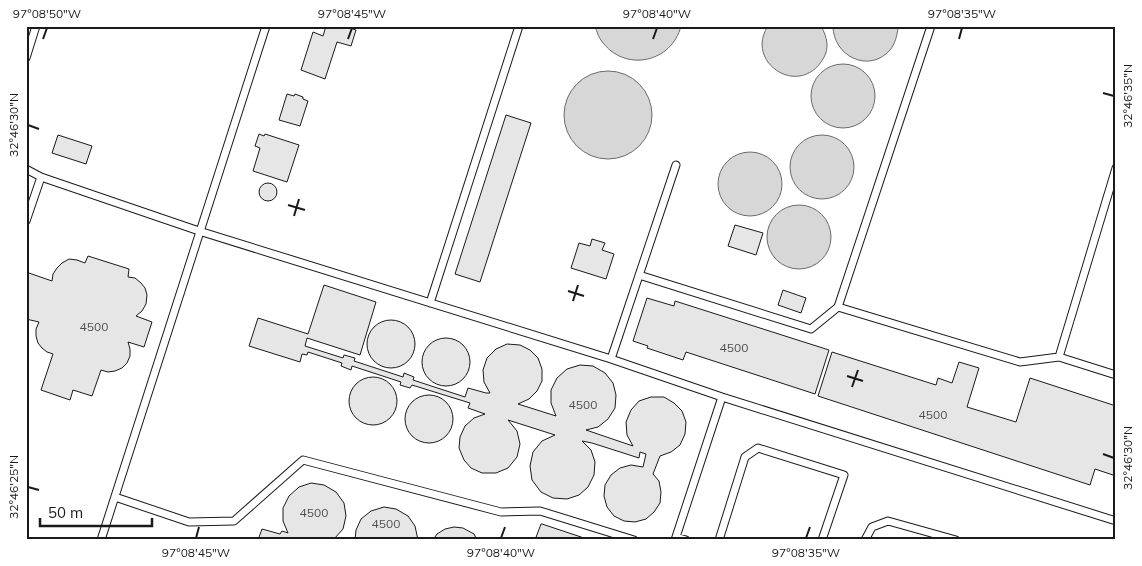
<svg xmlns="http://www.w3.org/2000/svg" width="1142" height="566" viewBox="0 0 1142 566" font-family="Mulish,sans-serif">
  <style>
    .water { fill: #d7d7d7; stroke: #6a6a6a }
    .building { fill: #e6e6e6; stroke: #1a1a1a }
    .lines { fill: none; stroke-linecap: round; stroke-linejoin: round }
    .service-casing { stroke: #1a1a1a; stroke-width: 9 }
    .service { stroke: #fff; stroke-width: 7 }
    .ticks { fill: none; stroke: #1a1a1a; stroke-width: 2 }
    .labels { text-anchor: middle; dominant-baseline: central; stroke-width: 4; stroke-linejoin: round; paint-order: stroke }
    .number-label { font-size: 12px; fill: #4d4d4d }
    .neatline { fill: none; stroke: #1a1a1a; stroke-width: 2 }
    .ticks-label { font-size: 12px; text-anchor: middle; fill: #1a1a1a }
  </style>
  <rect width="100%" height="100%" fill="#fff"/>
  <path class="water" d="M595 26H681C672 62 627 72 604 44 599 39 597 32 595 26Z
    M768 26H821C827 37 830 48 823 59 799 99 744 62 768 26Z
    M833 26H898V28C897 36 895 44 890 50 869 74 833 56 833 26Z
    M811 96a32 32 0 1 1 64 0a32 32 0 1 1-64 0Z
    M564 115a44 44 0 1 1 88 0a44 44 0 1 1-88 0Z
    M790 167a32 32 0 1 1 64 0a32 32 0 1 1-64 0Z
    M718 184a32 32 0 1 1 64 0a32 32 0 1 1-64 0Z
    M767 237a32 32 0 1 1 64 0a32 32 0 1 1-64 0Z"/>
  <path class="building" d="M326 26H344L356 30 351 46 337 42 325 79 301 70 313 32 323 36Z
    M287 94 294 96 295 94 303 97V99L308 101 300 126 279 120Z
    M506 115 531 123 480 282 455 274Z
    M259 134 264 136 265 134 299 145 287 182 253 171 260 148 255 146Z
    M58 135 92 146 86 164 52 153Z
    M259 192a9 9 0 1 1 18 0a9 9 0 1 1-18 0Z
    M735 225 763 233 756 255 728 246Z
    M592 239 605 243 602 250 614 254 606 279 571 268 579 243 590 246Z
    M88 256 129 269 128 277 135 278 141 283 145 288 147 295 146 304 142 311 136 316 152 322 144 347 128 342 130 349V356L127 363 122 368 115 371 108 372 101 370 92 396 73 390 70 400 41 390 53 354 47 352 42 348 38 343 36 336V329L39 322 26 319V272L52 281 53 274 57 268 62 263 69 259 77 260 85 263Z
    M324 285 376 302 360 355 307 338 305 346 343 358 344 355 355 358 354 361 403 377 404 373 414 377 413 380 465 397 468 388 486 393H490L484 382 483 370 487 358 496 349 507 344 520 345 530 350 538 358 542 369V381L537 391 529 399 518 404 556 416 551 403V390L557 378 567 369 580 365 593 366 605 373 613 383 616 395 615 408 608 419 598 427 586 430 633 446 627 435 626 422 631 410 639 401 651 397H664L674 403 682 411 686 422 685 434 680 445 671 452 660 456 653 474 659 481 661 492 660 503 654 512 646 519 635 522 624 521 614 516 607 507 604 496 605 485 611 475 620 468 631 465 643 467 646 454 640 452 639 458 592 443 582 441 591 450 595 462 594 475 588 487 579 495 567 499 553 498 541 492 532 480 530 466 533 452 542 441 555 435 508 420 517 431 520 444 517 457 508 468 496 473H482L471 468 464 460 459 448 460 437 465 426 474 418 485 414 468 408 470 403 412 385 410 388 400 385 401 382 352 366 351 370 341 366 342 363 308 352 307 355 302 354 300 362 249 346 258 318 308 334Z
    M783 290 806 298 801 313 778 305Z
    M647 298 674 306 675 301 829 350 815 394 686 352 683 360 647 348 648 346 633 341Z
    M367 344a24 24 0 1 1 48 0a24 24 0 1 1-48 0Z
    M422 362a24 24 0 1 1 48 0a24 24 0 1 1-48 0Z
    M832 352 936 385 938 378 952 383 959 362 979 368 967 407 1016 422 1030 378 1116 406V476L1095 469 1090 485 818 396Z
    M349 401a24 24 0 1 1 48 0a24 24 0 1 1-48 0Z
    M405 419a24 24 0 1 1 48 0a24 24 0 1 1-48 0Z
    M311 483 324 485 336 492 344 503 346 516 343 529 334 539 258 540 262 529 280 534 282 531 288 533 283 521V508L289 496 299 487Z
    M384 507 396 509 408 516 415 526 418 540H355L356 530 361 519 371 511Z
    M541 524H542L590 540H535Z
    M454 527 463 528 474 534 477 540H433L437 534 445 529Z"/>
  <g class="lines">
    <g class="service-casing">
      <path id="service" d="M931 26 838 307 1020 362 1059 357 1116 375
        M26 58 36 26
        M26 169 41 177
        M26 221 41 177 199 231 611 359 722 397 1116 521
        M639 275 811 329 838 307
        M430 303 519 26
        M1059 357 1116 168
        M611 359 676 165
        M115 497 189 522 234 521 303 460 501 512 540 511 634 540
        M676 537 686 540
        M101 540 266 26
        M675 540 722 397
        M719 540 745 457 758 448 844 475 822 540
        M865 540 872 527 888 521 956 540"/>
    </g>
    <use href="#service" class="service"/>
  </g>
  <path class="ticks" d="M43 39 47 28M348 39 352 28M653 39 657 28M959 39 962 28M1103 93 1114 96M28 125 39 129M288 205 305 210M294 216 299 199M568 291 584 296M573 301 578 285M847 376 863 381M852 387 858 370M1103 454 1114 458M28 487 39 490M196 538 199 527M501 538 505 527M806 538 810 527"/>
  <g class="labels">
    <g class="number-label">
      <text x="94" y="326">4500</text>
      <text x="734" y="347">4500</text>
      <text x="583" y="404">4500</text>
      <text x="933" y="414">4500</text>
      <text x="314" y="512">4500</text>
      <text x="386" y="523">4500</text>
    </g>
  </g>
  <rect width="1142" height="566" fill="none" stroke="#ffffff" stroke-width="55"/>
  <path d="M40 518v8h112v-8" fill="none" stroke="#1a1a1a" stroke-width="2.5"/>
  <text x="48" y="518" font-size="15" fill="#1a1a1a" stroke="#ffffff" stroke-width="4" paint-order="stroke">50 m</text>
  <rect x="28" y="28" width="1086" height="510" class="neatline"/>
  <g class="ticks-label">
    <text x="47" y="18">97°08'50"W</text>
    <text x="352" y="18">97°08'45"W</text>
    <text x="657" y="18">97°08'40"W</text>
    <text x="962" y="18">97°08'35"W</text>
    <text transform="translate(1128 96) rotate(-90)" y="4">32°46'35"N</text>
    <text transform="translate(14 125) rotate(-90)" y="4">32°46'30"N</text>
    <text transform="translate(1128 458) rotate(-90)" y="4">32°46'30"N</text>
    <text transform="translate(14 487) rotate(-90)" y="4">32°46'25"N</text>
    <text x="196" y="557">97°08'45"W</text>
    <text x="501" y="557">97°08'40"W</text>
    <text x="806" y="557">97°08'35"W</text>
  </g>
</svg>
